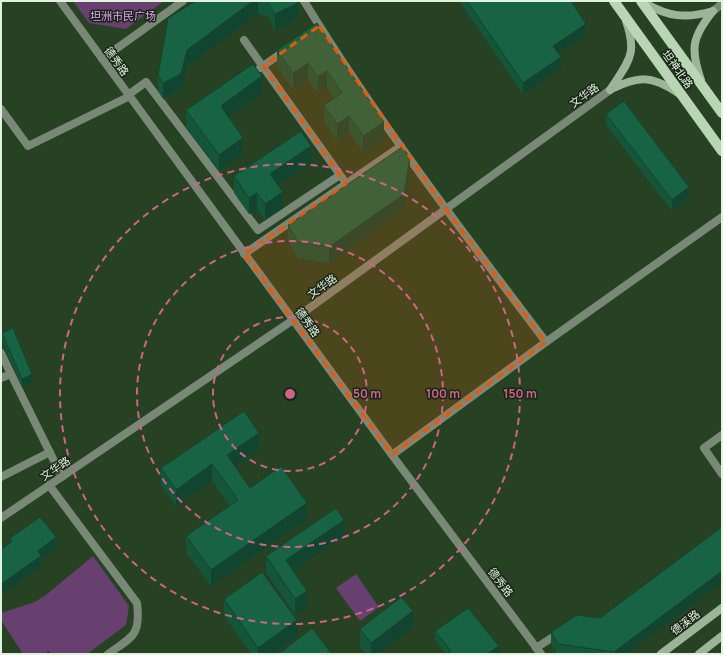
<svg xmlns="http://www.w3.org/2000/svg" width="723" height="655" viewBox="0 0 723 655" font-family="Manrope,'Noto Sans SC',sans-serif">
  <style>
    .green { fill: #684070 }
    .lines { fill: none; stroke-linecap: round; stroke-linejoin: round }
    .minor { stroke: #7a8878; stroke-width: 8 }
    .tertiary { stroke: #7a8878; stroke-width: 8 }
    .secondary { stroke: #9eb49a; stroke-width: 8 }
    .primary { stroke: #b9d6b4; stroke-width: 10 }
    .wall { fill: #15553a }
    .shaded-wall { fill: #114530 }
    .building { fill: #186344; stroke: #114530 }
    .marked { fill: #e8590c; fill-opacity: 0.2; stroke: #e8590c; stroke-width: 3; stroke-dasharray: 8 5; stroke-linejoin: round }
    .ring { fill: none; stroke: #cd6589; stroke-width: 2; stroke-dasharray: 7 5 }
    .labels { text-anchor: middle; dominant-baseline: central; stroke-width: 3; stroke-linejoin: round; paint-order: stroke }
    .park-label { font-size: 11px; fill: #e9a0f7; stroke: #192517 }
    .street-label { font-size: 11px; fill: #e1f3de; stroke: #192517 }
    .centre { fill: #cd6589; stroke: #192517; stroke-width: 2 }
    .ring-label { font-size: 12px; text-anchor: middle; font-weight: bold; fill: #cd6589; stroke: #192517; stroke-width: 3; stroke-linejoin: round; paint-order: stroke }
  </style>
  <rect width="100%" height="100%" fill="#264222"/>
  <path class="green" d="M73 1H164L126 29 89 23Z
    M93 556 129 606 126 625 87 654H51L49 651 44 654H23L1 620V613L35 602 46 595Z
    M356 574 379 607 360 621 336 588Z"/>
  <g class="lines">
    <path class="minor" d="M304 1C377 120 462 231 546 342
      M244 40 343 179
      M260 68 286 50
      M128 95 146 82 258 230 340 175
      M1 109 28 146 130 96
      M244 254 401 146
      M1 353 11 374
      M1 378 11 374 62 477
      M722 435 704 448 722 474
      M392 455 546 342 722 217
      M1 477 50 452
      M49 485 137 603C141 636 132 637 108 654
      M536 648 559 633"/>
    <path class="tertiary" d="M60 1 392 455 541 654
      M713 11 722 4
      M102 59 183 1
      M1 518 293 320 610 90"/>
    <path class="secondary" d="M643 2C668 17 686 19 713 11
      M701 80C690 49 692 37 713 11
      M611 89C639 76 651 75 678 93
      M610 90C628 62 638 55 626 21
      M661 654 722 608
      M699 654 722 636"/>
    <path class="primary" d="M614 1 722 151
      M641 1 722 113"/>
  </g>
  <path class="wall" d="M196 1H296L298 19 275 30 268 17 258 13 187 67 181 90 163 99 158 91V75Z
    M459 1H522L523 2 586 35 558 54 561 68 523 94Z
    M317 23 384 138 363 152 349 132 337 140 324 121V105L334 98 327 87 318 93 308 79 293 89 277 67V50Z
    M262 93 228 117 243 154 219 171 186 127V110Z
    M606 114 689 198 672 211 606 125Z
    M311 162 278 185 283 208 265 220 257 209 249 214 234 193V176Z
    M410 174 404 210 329 263 298 258 288 241V225Z
    M2 333 32 383 22 387 2 341Z
    M259 449 235 466 250 488 307 519 211 586 186 552V536L230 506 212 481 176 506 161 485V468Z
    M722 527V583L626 654H557L551 643V632L600 618Z
    M344 536 293 571 307 607 295 615 266 572V556Z
    M224 599 297 636 272 654H251L224 616Z
    M413 627 378 654H366L360 646V629Z
    M435 631 499 654H446L435 640Z"/>
  <path class="shaded-wall" d="M253 1H258V13L187 67 181 90 163 99V83L187 50Z
    M298 3V19L275 30V14Z
    M586 24V35L553 57V46Z
    M561 57V68L523 94V83Z
    M308 63V79L293 89V73Z
    M327 71V87L318 93V77Z
    M262 76V93L221 122V106Z
    M349 116V132L337 140V124Z
    M384 122V138L363 152V136Z
    M243 138V154L219 171V155Z
    M311 146V162L270 190V174Z
    M410 157V174L404 210 329 263V247Z
    M689 187V198L672 211V200Z
    M283 192V208L265 220V204Z
    M257 193V209L249 214V198Z
    M32 374V383L22 387V379Z
    M259 433V449L227 472V455Z
    M212 464V481L176 506V490Z
    M307 503V519L211 586V570Z
    M344 520V536L286 576V560Z
    M56 537V549L41 559V567L1 595V584L38 551Z
    M722 571V583L626 654H614V652Z
    M307 591V607L295 615V599Z
    M413 611V627L378 654H371V643Z
    M297 620V636L272 654H258V648Z
    M499 646V654H487Z"/>
  <path class="building" d="M196 1H253L187 50 181 74 163 83 158 75 168 18Z
    M267 1H296L298 3 275 14Z
    M467 1H522L523 2 524 1H571L586 24 553 46 561 57 523 83Z
    M317 23 384 122 363 136 349 116 337 124 324 105 342 93 327 71 318 77 308 63 293 73 277 50Z
    M253 64 262 76 221 106 243 138 219 155 186 110Z
    M624 101 689 187 672 200 606 114Z
    M301 131 311 146 270 174 283 192 265 204 257 193 249 198 234 176Z
    M402 147 410 157 404 194 329 247 298 242 288 225Z
    M13 328 32 374 22 379 2 333Z
    M244 411 259 433 227 455 250 488 281 466 307 503 211 570 186 536 238 500 212 464 176 490 161 468Z
    M336 508 344 520 286 560 307 591 295 599 266 556Z
    M40 517 56 537 38 551 41 556 1 584V550L12 541 10 538Z
    M722 527V571L614 652 558 644 551 632 577 615 600 618Z
    M262 572 297 620 258 648 224 599Z
    M401 597 413 611 371 643 360 629Z
    M468 608 499 646 487 654H447L451 651 435 631Z
    M312 628 332 654H279Z"/>
  <path class="marked" d="M319 26 446 209 546 342 392 455 244 254 346 184 263 66Z"/>
  <g class="ring">
    <circle cx="290" cy="394" r="77"/>
    <circle cx="290" cy="394" r="153"/>
    <circle cx="290" cy="394" r="230"/>
  </g>
  <g class="labels">
    <g class="park-label">
      <text x="123" y="15">坦洲市民广场</text>
    </g>
    <g class="street-label">
      <text transform="translate(117 61) rotate(54)">德秀路</text>
      <text transform="translate(678 69) rotate(54)">坦神北路</text>
      <text transform="translate(584 95) rotate(-36)">文华路</text>
      <text transform="translate(322 286) rotate(-36)">文华路</text>
      <text transform="translate(308 322) rotate(54)">德秀路</text>
      <text transform="translate(55 468) rotate(-34)">文华路</text>
      <text transform="translate(501 582) rotate(53)">德秀路</text>
      <text transform="translate(685 622) rotate(-37)">德溪路</text>
    </g>
  </g>
  <circle cx="290" cy="394" r="6" class="centre"/>
  <g class="ring-label">
    <text x="367" y="398">50 m</text>
    <text x="443" y="398">100 m</text>
    <text x="520" y="398">150 m</text>
  </g>
  <rect width="723" height="655" fill="none" stroke="#e1f3de" stroke-width="4"/>
</svg>
